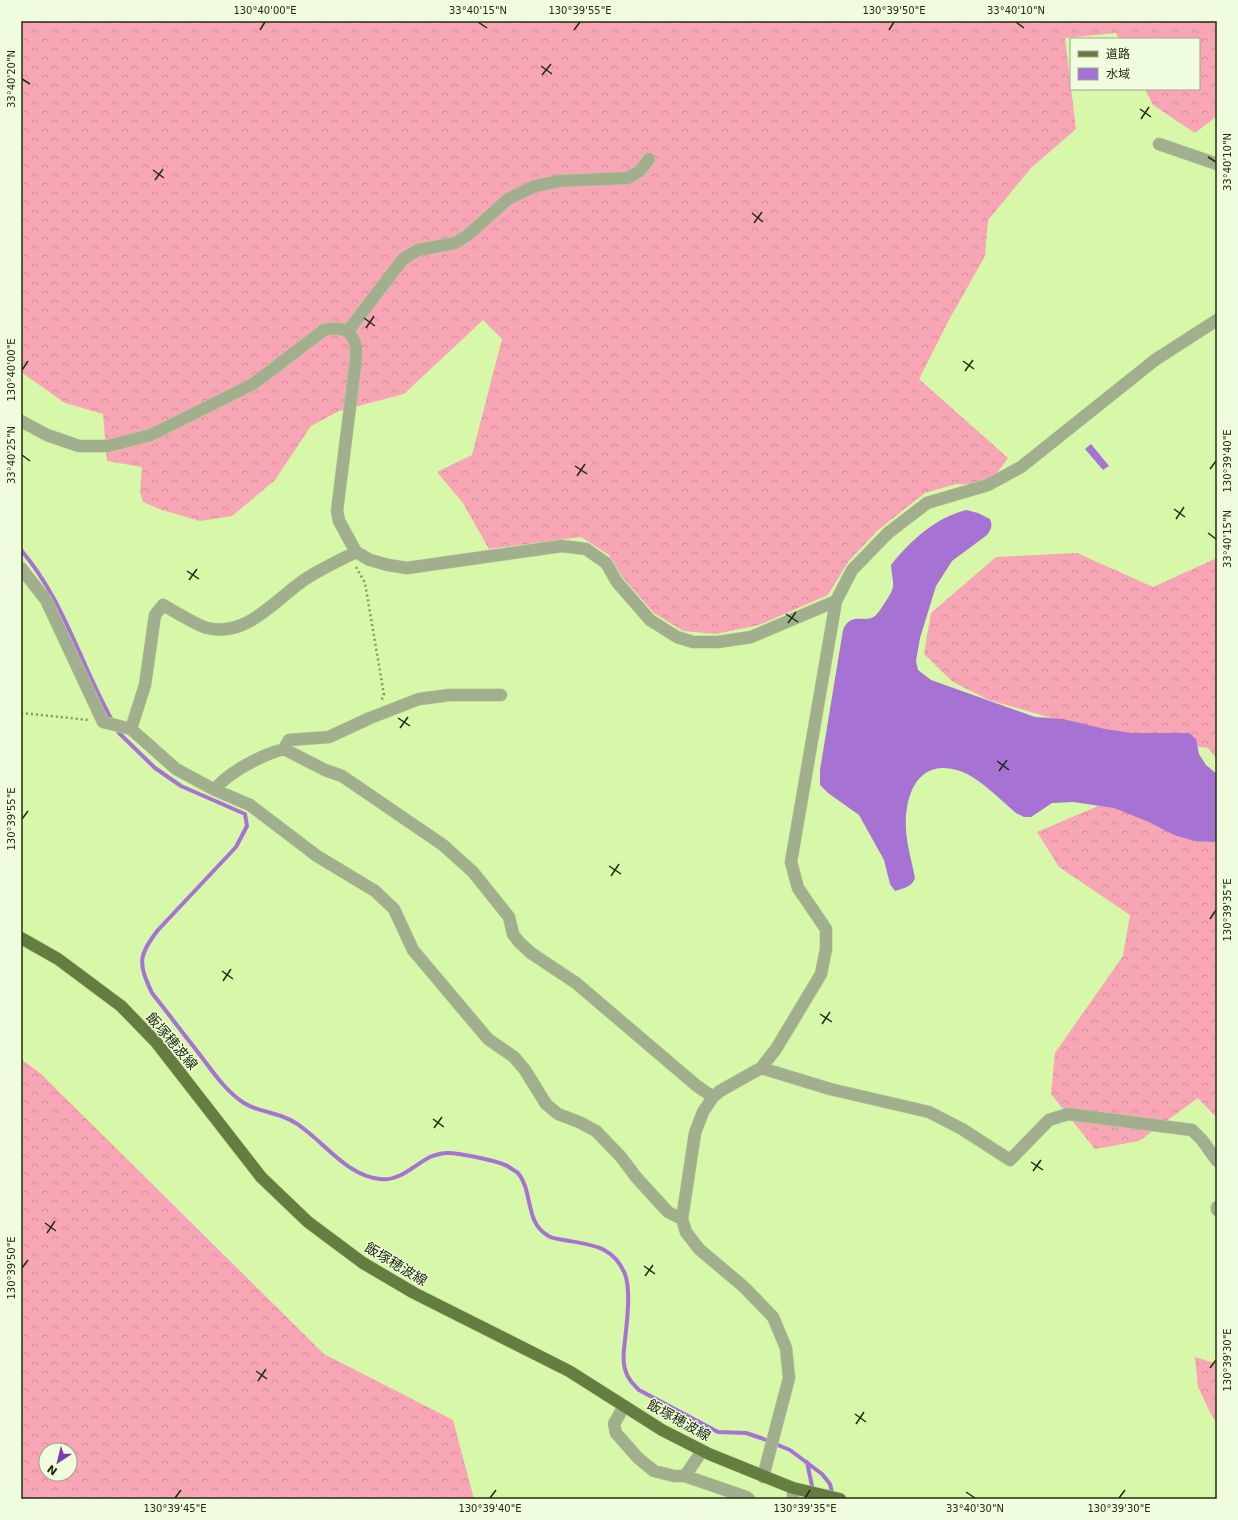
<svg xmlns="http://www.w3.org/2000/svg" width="1238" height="1520" viewBox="0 0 1238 1520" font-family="'DejaVu Sans','Noto Sans JP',sans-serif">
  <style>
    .forest { fill: url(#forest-crowns); fill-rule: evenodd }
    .water { fill: #a673d5 }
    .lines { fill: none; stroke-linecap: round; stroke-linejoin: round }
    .stream { stroke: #a673d5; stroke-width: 4 }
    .minor-casing { stroke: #b6d28d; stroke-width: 13 }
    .major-casing { stroke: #b6d28d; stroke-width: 13 }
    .path { stroke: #849a62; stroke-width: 2.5; stroke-dasharray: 2 3; stroke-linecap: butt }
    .minor { stroke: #a1af8e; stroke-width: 12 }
    .major { stroke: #657d40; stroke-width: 12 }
    .ticks { fill: none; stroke: #212c0d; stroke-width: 1.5 }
    .labels { text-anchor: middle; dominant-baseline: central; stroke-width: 3; stroke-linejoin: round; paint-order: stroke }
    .street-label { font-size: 14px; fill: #212c0d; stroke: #effdde }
    .neatline { fill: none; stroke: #212c0d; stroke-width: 1.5 }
    .ticks-label { font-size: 10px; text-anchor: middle; fill: #212c0d }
  </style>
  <defs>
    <pattern id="forest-crowns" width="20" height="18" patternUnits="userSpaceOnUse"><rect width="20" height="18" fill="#f8a5b5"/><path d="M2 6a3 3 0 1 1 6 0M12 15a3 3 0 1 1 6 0" fill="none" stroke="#d48e9a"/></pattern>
  </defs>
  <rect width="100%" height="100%" fill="#d7f7a9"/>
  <path class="forest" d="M21 21H1217V116L1195 133 1153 105 1145 89H1199V39H1119L1116 33 1065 38 1076 129 1031 168 988 220 985 256 950 318 919 379 1008 458 988 485 956 484 925 493 878 530 848 562 828 595 759 625 716 634 683 631 654 613 623 578 609 555 581 537 489 549 463 503 437 472 472 455 502 339 483 320 404 394 339 411 311 426 275 480 232 516 200 521 162 510 143 502 140 492 142 467 107 461 103 414 65 403 21 372Z
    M1077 553 1153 587 1217 558V759L1208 748 1114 736 989 700 953 682 924 654 931 613 996 557Z
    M1110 801 1217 830V1118L1198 1098 1139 1141 1095 1149 1051 1094 1055 1053 1123 956 1130 915 1059 867 1037 832Z
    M21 1059 40 1073 324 1354 453 1420 474 1499H21ZM46 1450H70V1474H46Z
    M1195 1357 1217 1364V1424L1210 1412 1198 1387Z"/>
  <path class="water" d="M1091 444 1109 466 1103 470 1085 449Z
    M966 510 978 513 990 519C993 526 991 529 987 535L952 561 936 586 920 638 916 661 918 670 931 680 1035 717 1063 719 1105 729 1132 733H1189L1196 739 1199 754 1206 765 1217 774V842L1195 841 1174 835 1149 822 1114 808 1073 802 1052 803 1031 817H1024L1016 813C1002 801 977 776 960 771 918 757 904 795 906 830 907 846 912 862 915 878 912 887 904 888 895 891L890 884 884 860 859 815 828 793 820 785V770L843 630C851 611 865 624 875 616 878 614 891 594 892 590 895 584 891 572 891 565 910 541 935 518 966 510Z"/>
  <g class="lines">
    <path class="stream" d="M21 550C64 600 81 666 113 722
      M116 728 119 733 155 768 181 786 245 814 247 826 236 847 158 930C138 956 138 963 152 993 167 1012 182 1032 197 1051 211 1069 224 1090 244 1103 255 1110 260 1109 271 1113 283 1116 295 1121 304 1129 328 1147 349 1176 380 1179 399 1182 414 1165 430 1157 434 1155 443 1153 448 1153 459 1153 500 1161 509 1167 511 1169 516 1171 518 1173 533 1191 525 1222 547 1235 552 1239 558 1239 564 1240 591 1245 613 1245 625 1274 631 1290 627 1322 625 1340 624 1349 622 1360 625 1369 627 1378 633 1384 639 1390L718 1432 746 1433 761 1438 790 1450 822 1474 830 1484 833 1496
      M807 1462 813 1491"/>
    <g class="minor-casing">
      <path id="minor" d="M1159 144 1217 164
        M348 331 403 259 418 250 455 243 468 235 508 199 535 186 560 181 628 178 640 171 649 159
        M21 421 47 435 79 446H108L151 435 253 384 324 330C336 327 348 327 354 340 357 345 356 354 356 359L337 511 339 521 356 552 370 560 388 565 407 568 562 546 586 549 606 563 617 582 650 620 677 637 693 642H718L751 637 836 601
        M21 568 46 600 103 722 131 729 176 769 215 790 250 805 317 856 375 891 394 909 413 950 488 1039 514 1057 525 1070 546 1104 558 1114 579 1122 596 1131 621 1157 636 1177 668 1212 682 1219
        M131 729 145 685 155 615 163 605C174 611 196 625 207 628 248 638 276 598 307 578 323 568 340 560 356 552
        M284 749 289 740 329 737 370 718 419 699 450 695H501
        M215 790C226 773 264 754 284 749L325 770 342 776 443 845 473 872 509 917 513 934 519 942 531 953 576 983 697 1086 713 1097
        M761 1068 830 1089 929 1112 962 1129 1010 1160 1049 1120 1068 1114 1192 1130 1202 1140 1217 1161
        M1217 1207V1210
        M624 1406 614 1424 616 1433 638 1458 654 1471 674 1476H685L702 1451
        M685 1476 746 1497 749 1499
        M763 1477 789 1378 786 1348 773 1317 744 1287 699 1249 686 1232 682 1219 695 1133 703 1112 713 1097 720 1091 761 1068 776 1049 821 974 826 949V929L798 888 791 862 836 601 852 570 888 533 927 503 988 485 1021 467 1155 360 1217 320
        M793 1499V1488"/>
    </g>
    <g class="major-casing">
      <path id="major" d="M21 938 58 959 121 1006 156 1042 261 1177 308 1222 363 1263 414 1293 569 1371 662 1430 709 1454 793 1488 840 1499"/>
    </g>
    <path class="path" d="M356 567 365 583 384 695 381 701
      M21 713 89 720"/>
    <use href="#minor" class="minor"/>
    <use href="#major" class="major"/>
  </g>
  <path class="ticks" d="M478 22 487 28M1016 22 1024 28M260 30 265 22M574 30 580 22M889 30 894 22M541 66 552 74M542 75 551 64M22 79 30 84M1140 109 1151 117M1141 119 1149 107M1208 157 1216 162M153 170 164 178M155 180 163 169M752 213 763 222M754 223 762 212M364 318 375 326M366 328 374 316M963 361 974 369M22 370 28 361M965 371 973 360M22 455 30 461M575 466 587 474M1210 469 1216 461M577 476 585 464M1174 509 1185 517M1176 519 1184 507M1208 533 1216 539M187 571 199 579M189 580 197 569M786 614 798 622M788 623 796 612M398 718 410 726M400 728 408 717M997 761 1009 770M999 771 1007 760M22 819 28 811M609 866 621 874M611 876 619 864M1210 919 1216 910M222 971 233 979M223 981 231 969M820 1014 832 1022M822 1024 830 1012M433 1119 444 1127M434 1128 442 1117M1031 1162 1043 1170M1033 1171 1041 1160M45 1223 56 1231M47 1233 55 1221M644 1266 655 1274M22 1268 28 1260M645 1276 653 1265M1210 1368 1216 1360M256 1371 267 1379M258 1381 266 1369M855 1414 866 1422M856 1424 864 1412M966 1492 975 1498M175 1498 181 1490M490 1498 496 1490M805 1498 810 1490M1119 1498 1125 1490"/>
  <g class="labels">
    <g class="street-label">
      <text transform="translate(172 1041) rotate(49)">飯塚穂波線</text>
      <text transform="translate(396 1264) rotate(31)">飯塚穂波線</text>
      <text transform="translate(679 1420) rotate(29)">飯塚穂波線</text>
    </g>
  </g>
  <rect width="1238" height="1520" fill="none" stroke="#effdde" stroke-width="44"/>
  <rect x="1070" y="38" width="130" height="52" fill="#effdde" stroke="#9da98a"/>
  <rect x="1078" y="51" width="20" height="6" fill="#657d40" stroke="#9da98a"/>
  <text x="1106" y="58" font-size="12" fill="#212c0d">道路</text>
  <rect x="1078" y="68" width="20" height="12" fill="#a673d5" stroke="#9da98a"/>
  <text x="1106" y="78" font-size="12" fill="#212c0d">水域</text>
  <g transform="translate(58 1462) rotate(215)"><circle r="19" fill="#effdde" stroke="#9da98a"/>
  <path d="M0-3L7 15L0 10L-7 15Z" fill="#7c3baf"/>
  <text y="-6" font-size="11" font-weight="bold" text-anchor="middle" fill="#212c0d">N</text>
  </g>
  <rect x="22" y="22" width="1194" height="1476" class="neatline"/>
  <g class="ticks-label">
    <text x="265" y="14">130°40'00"E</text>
    <text x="478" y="14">33°40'15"N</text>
    <text x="580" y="14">130°39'55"E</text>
    <text x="894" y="14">130°39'50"E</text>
    <text x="1016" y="14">33°40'10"N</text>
    <text transform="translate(11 79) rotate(-90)" y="4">33°40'20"N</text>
    <text transform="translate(1227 162) rotate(-90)" y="4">33°40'10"N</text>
    <text transform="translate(11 370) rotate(-90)" y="4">130°40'00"E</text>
    <text transform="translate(11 455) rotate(-90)" y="4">33°40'25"N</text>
    <text transform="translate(1227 461) rotate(-90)" y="4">130°39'40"E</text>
    <text transform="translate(1227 539) rotate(-90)" y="4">33°40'15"N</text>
    <text transform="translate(11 819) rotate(-90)" y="4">130°39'55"E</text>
    <text transform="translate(1227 910) rotate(-90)" y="4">130°39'35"E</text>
    <text transform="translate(11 1268) rotate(-90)" y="4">130°39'50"E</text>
    <text transform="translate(1227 1360) rotate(-90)" y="4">130°39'30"E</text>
    <text x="175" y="1512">130°39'45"E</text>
    <text x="490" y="1512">130°39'40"E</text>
    <text x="805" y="1512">130°39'35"E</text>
    <text x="975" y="1512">33°40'30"N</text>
    <text x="1119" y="1512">130°39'30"E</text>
  </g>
</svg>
